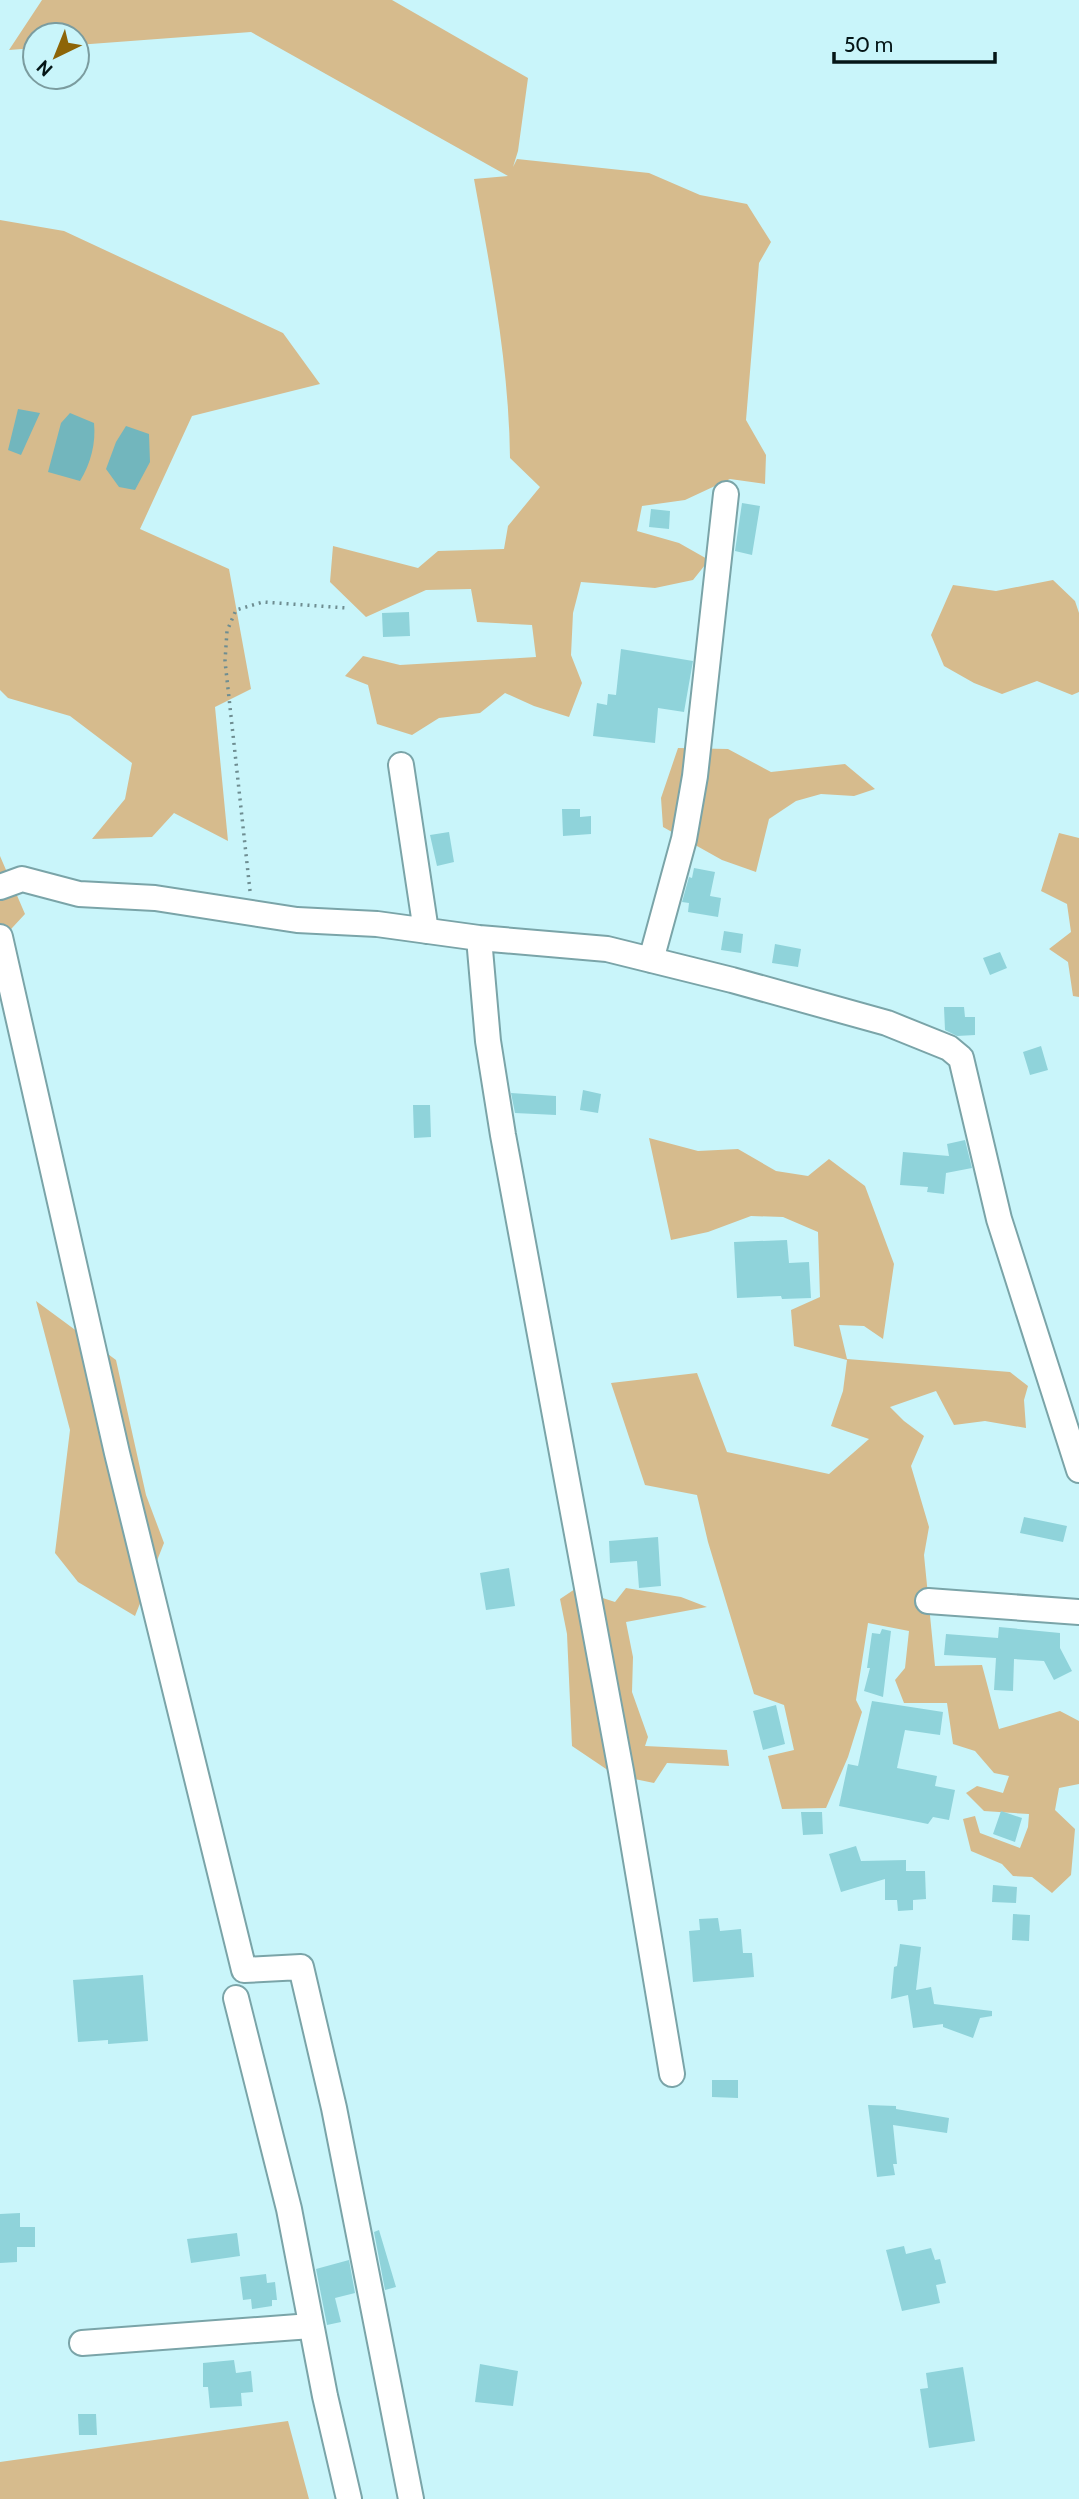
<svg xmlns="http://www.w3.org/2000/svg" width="1079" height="2499" viewBox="0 0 1079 2499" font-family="Cabin,sans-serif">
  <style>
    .green { fill: #d6bb8d }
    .water { fill: #72b6bd }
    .building { fill: #8fd3da }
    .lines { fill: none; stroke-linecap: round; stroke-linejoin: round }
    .street-casing { stroke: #7aa4a8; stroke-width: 28 }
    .path { stroke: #6e8d91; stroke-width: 3.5; stroke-dasharray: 2 5; stroke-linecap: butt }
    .street { stroke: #fff; stroke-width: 24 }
  </style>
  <rect width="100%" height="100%" fill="#c9f5fa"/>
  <path class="green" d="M42 0H392L528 78 518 151 513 167 517 159 649 173 700 195 747 204 771 242 759 263 746 420 766 455 765 484 730 479 685 500 642 506 637 531 679 543 709 560 693 580 655 588 581 582 573 613 571 655 582 683 569 717 534 706 505 693 480 713 439 718 412 735 377 724 368 685 345 676 363 656 400 665 536 657 532 625 477 622 471 589 426 590 366 617 330 582 333 546 418 568 438 551 504 549 508 526 540 487 510 458C509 364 491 272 474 179L508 176 251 32 77 45V35H35V48L9 50Z
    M0 220 64 231 283 333 320 384 192 416 140 529 229 569 251 689 215 707 228 841 174 813 152 837 92 839 125 799 132 763 70 716 8 698 0 690Z
    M1053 580 1075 601 1079 613V692L1072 695 1037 681 1002 694 974 683 944 666 931 635 953 585 996 591Z
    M678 748 728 749 771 772 845 764 875 789 854 796 821 794 796 801 769 819 756 872 722 860 663 827 661 798Z
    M1059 833 1079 838V997L1073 996 1068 962 1049 949 1071 932 1067 904 1041 891Z
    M0 856 25 914 0 941Z
    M649 1138 698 1151 738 1149 776 1171 808 1176 829 1159 865 1186 894 1264 883 1339 864 1326 839 1325 847 1359 1010 1372 1028 1386 1024 1400 1026 1428 985 1421 954 1425 936 1391 890 1407 904 1421 924 1436 911 1466 929 1527 924 1555 935 1666 982 1665 999 1729 1060 1711 1079 1721V1784L1059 1788 1055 1810 1075 1829 1071 1875 1052 1893 1032 1877 1013 1876 1002 1864 971 1851 963 1819 975 1816 980 1833 1020 1848 1028 1827 1029 1814 984 1811 966 1793 977 1786 1003 1793 1009 1776 994 1773 975 1751 953 1744 947 1703H904L895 1680 905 1668 909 1631 868 1623 856 1700 862 1712 848 1757 826 1808 782 1809 768 1756 794 1750 784 1705 754 1694 708 1542 697 1495 645 1485 611 1383 697 1373 727 1452 829 1474 869 1439 831 1426 843 1391 847 1360 794 1346 791 1310 820 1297 818 1232 783 1217 751 1216 708 1232 671 1240Z
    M36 1301 116 1360 146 1495 164 1543 135 1616 78 1582 55 1553 70 1430Z
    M626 1588 681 1597 707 1607 626 1622 633 1657 632 1692 648 1737 645 1746 727 1750 729 1766 667 1763 654 1783 615 1775 572 1746 567 1634 560 1599 575 1589 615 1602Z
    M288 2421 309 2499H0V2462Z"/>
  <path class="water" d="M18 409 40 413 21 455 8 450Z
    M70 413 94 423C96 443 91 463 80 481L48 472 61 423Z
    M126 426 149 434 150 462 135 490 119 487 106 469 116 442Z"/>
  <path class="building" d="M742 503 760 506 752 555 735 551Z
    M651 509 670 511 669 529 649 527Z
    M409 612 410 636 383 637 382 613Z
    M621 649 693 661 684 712 658 708 655 743 593 736 597 703 607 705 608 694 616 695Z
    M562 809H580V817L591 816V834L563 836Z
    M449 832 454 862 437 866 430 835Z
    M694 868 715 872 710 896 721 898 718 917 688 912 689 903 682 902 689 877 692 878Z
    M724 931 743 934 741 953 721 950Z
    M775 944 801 949 798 967 772 963Z
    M1000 952 1007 968 990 975 983 958Z
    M944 1007H964L965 1017H975V1035L957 1036 945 1030Z
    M1041 1046 1048 1070 1030 1075 1023 1052Z
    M583 1090 601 1094 598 1113 580 1110Z
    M511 1093 556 1096V1115L515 1113Z
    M413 1105H430L431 1137 414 1138Z
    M965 1140 972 1168 946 1173 944 1194 927 1192 928 1187 900 1185 903 1152 949 1156 947 1144Z
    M787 1240 789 1263 809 1262 811 1298 782 1299 781 1296 737 1298 734 1242Z
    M1024 1517 1067 1526 1063 1542 1020 1533Z
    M658 1537 661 1586 639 1588 637 1561 610 1563 609 1541Z
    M509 1568 515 1606 486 1610 480 1573Z
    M999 1627 1060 1633V1648L1072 1671 1054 1680 1044 1661 1014 1659 1013 1691 994 1690 996 1658 944 1655 946 1634 998 1638Z
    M882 1629 891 1631 883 1697 864 1691 870 1668H867L872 1633 880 1634Z
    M872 1701 943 1712 940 1735 905 1730 897 1768 937 1776 935 1786 955 1790 949 1820 933 1817 928 1824 839 1806 848 1764 858 1766Z
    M776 1705 785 1744 763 1750 753 1711Z
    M1001 1811 1022 1818 1015 1842 993 1834Z
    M801 1812H822L823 1834 803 1835Z
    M856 1846 861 1861 906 1860V1871H925L926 1899 913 1900V1910L898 1911 897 1900H885V1879L841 1892 829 1854Z
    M993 1885 1017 1887 1016 1903 992 1902Z
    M1013 1914 1030 1915 1029 1941 1012 1940Z
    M718 1918 720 1931 741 1929 743 1953H752L754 1977 693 1982 689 1931 700 1930 699 1919Z
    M900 1944 921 1947 916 1990 931 1987 934 2004 992 2011V2016L980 2018 973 2038 943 2027V2024L913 2028 908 1995 891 1999 894 1967 897 1966Z
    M143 1975 148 2041 108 2044V2040L78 2042 73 1980Z
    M712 2080H738V2098L712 2097Z
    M868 2105 896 2106V2109L949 2118 947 2133 893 2125 897 2164H893L895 2175 877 2177Z
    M20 2213V2227H35V2247H17V2262L0 2263V2214Z
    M379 2230 396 2287 385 2290 374 2232Z
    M237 2233 240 2256 191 2263 187 2239Z
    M904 2246 906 2254 931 2248 935 2260 940 2259 946 2283 936 2285 940 2303 902 2311 886 2250Z
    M349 2260 355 2293 335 2298 341 2322 327 2325 316 2269Z
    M266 2274 267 2283 275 2282 277 2300H272V2306L252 2309 251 2299 243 2300 240 2277Z
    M234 2360 236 2373 251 2371 253 2392 241 2393 242 2406 210 2408 208 2387H203V2363Z
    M480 2364 518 2371 513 2406 475 2402Z
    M963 2367 975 2441 929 2448 920 2389 928 2388 926 2373Z
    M78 2414H96L97 2435H79Z"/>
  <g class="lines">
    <g class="street-casing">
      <path id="street" d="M401 765 426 931
        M0 887 22 879 79 894 155 898 297 920 377 924 479 938 607 949 732 980 887 1023 949 1048 961 1058 999 1219 1079 1470
        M0 937 117 1453 244 1970 301 1967 334 2108 411 2499
        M479 938 488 1041 503 1135 621 1771 672 2074
        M651 960 684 839 695 776 726 494
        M928 1601 1079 1612
        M236 1998 289 2209 325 2396 349 2499
        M82 2343 311 2326"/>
    </g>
    <path class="path" d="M250 891 225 661 227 631 236 610 263 602 347 608"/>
    <use href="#street" class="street"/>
  </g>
  <g transform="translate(56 56) rotate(223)"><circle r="33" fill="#c9f5fa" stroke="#7b9c9f" stroke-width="2"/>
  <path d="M0-5L12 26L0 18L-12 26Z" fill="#8d6508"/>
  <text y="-10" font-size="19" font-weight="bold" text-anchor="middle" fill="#051617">N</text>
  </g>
  <path d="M834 52v10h161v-10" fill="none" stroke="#051617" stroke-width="3.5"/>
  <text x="844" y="52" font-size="21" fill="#051617" stroke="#c9f5fa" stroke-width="5" paint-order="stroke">50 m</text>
</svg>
